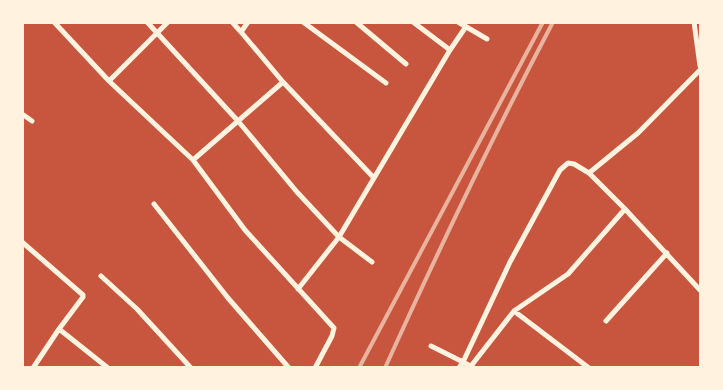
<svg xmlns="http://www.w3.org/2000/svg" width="723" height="390" viewBox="0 0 723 390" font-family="'Space Grotesk',sans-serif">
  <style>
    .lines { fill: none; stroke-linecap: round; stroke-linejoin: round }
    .minor { stroke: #fff3e0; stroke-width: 5 }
    .rail { stroke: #e9b49f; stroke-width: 4 }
  </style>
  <rect width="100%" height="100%" fill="#c8553d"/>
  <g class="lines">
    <path class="minor" d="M54 22 109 81 193 160 245 230 334 328 332 336 315 368
      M147 22 238 121 297 192 339 237 372 262
      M232 22 241 32
      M248 22 241 32 283 82 374 178
      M303 22 386 83
      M356 22 406 64
      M413 22 450 50
      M458 22 487 39
      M694 22 700 66
      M109 81 168 22
      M22 114 32 121
      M193 160 283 82
      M589 173 638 133 700 70
      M154 204 228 298 289 368
      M22 242 83 295V297L59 329 108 368
      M101 276 137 309 191 368
      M298 289 339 237 450 50 465 28
      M514 311 589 368
      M606 321 667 253
      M431 346 463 362 510 262 560 170 568 163 574 164 589 173 625 209 700 290
      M471 366 514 311 568 274 625 209
      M33 368 59 329
      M459 368 463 362 474 368"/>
    <path class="rail" d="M359 368 543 22
      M385 368C438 251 493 136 553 22"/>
  </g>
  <rect width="723" height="390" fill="none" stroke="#fff3e0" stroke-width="48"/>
</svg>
